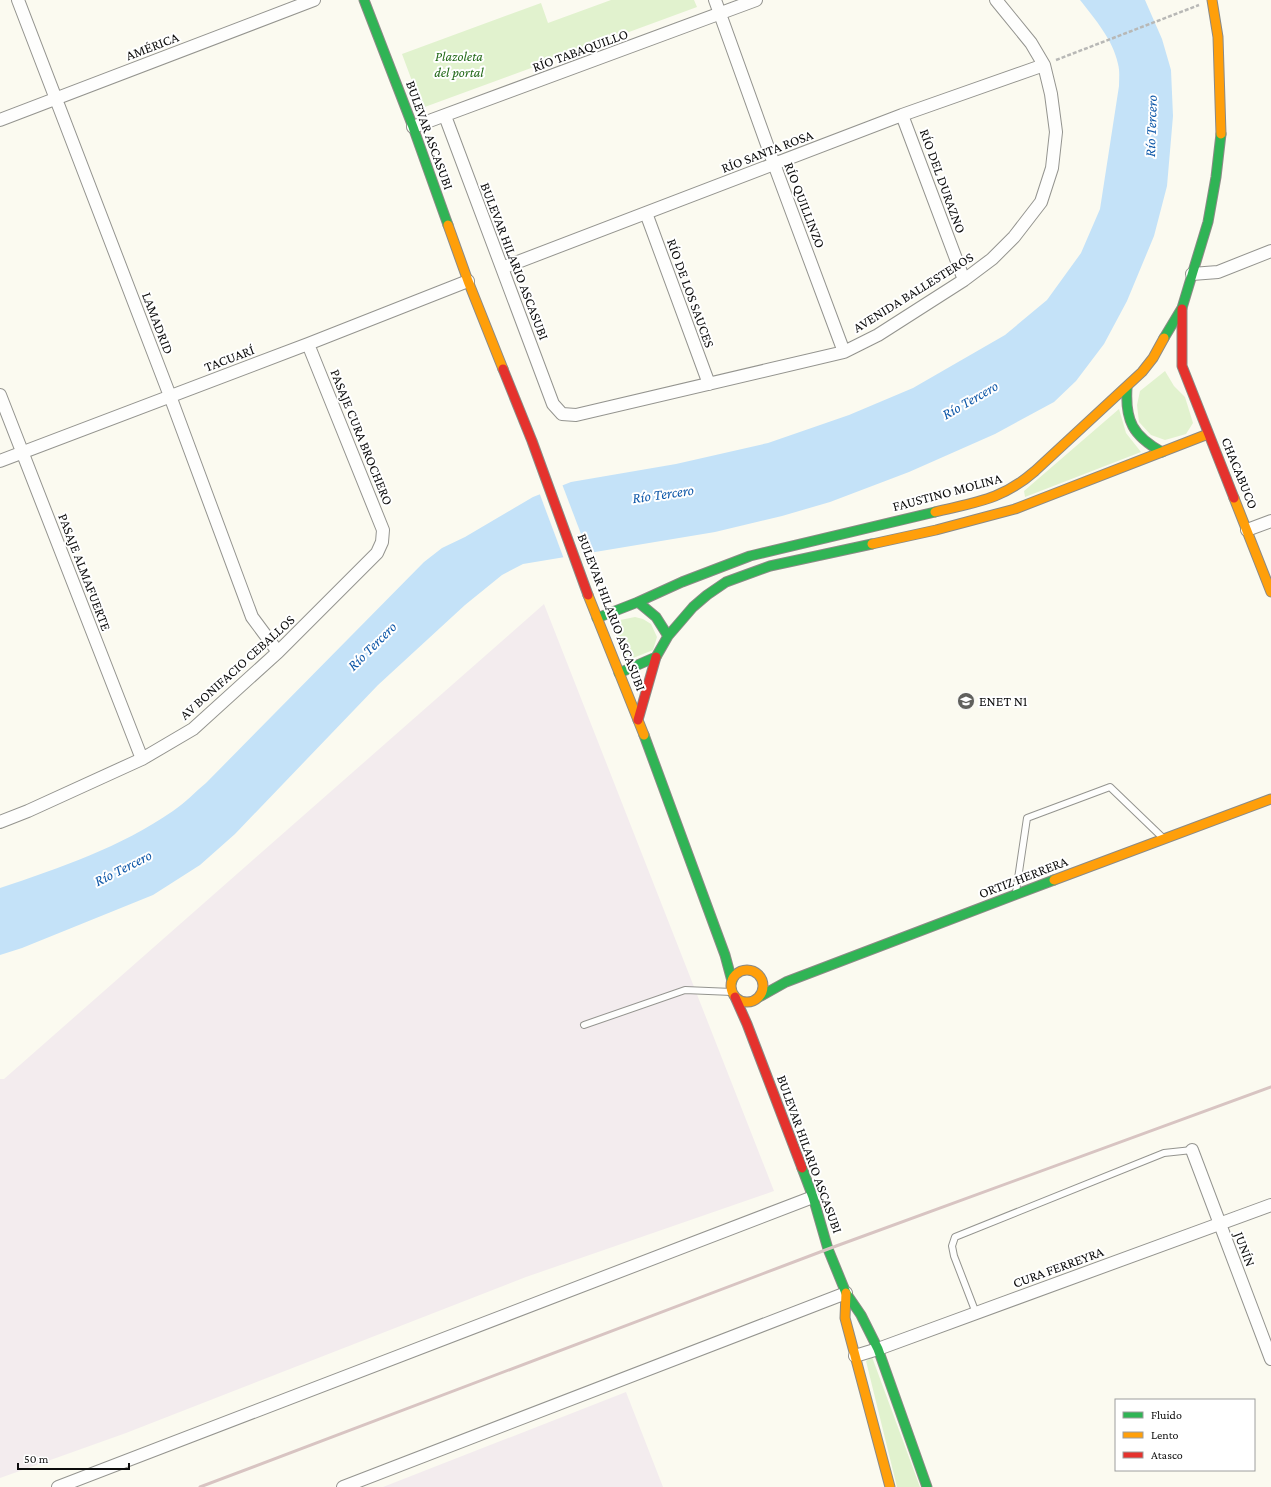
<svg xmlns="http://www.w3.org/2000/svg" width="1271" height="1487" viewBox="0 0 1271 1487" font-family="'Crimson Pro',serif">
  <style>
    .industrial { fill: #f3ecee }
    .green { fill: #e1f2ce }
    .water { fill: #c4e2f8 }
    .pier { fill: #fbfaf0 }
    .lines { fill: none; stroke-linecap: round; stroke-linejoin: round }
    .lane-casing { stroke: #94948f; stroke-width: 8 }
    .street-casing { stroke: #94948f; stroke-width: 14 }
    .fast-casing { stroke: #8b8a86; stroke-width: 11 }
    .slow-casing { stroke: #8b8a86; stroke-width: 11 }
    .jam-casing { stroke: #8b8a86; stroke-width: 11 }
    .path { stroke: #b8b8b6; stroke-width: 2.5; stroke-dasharray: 4 2; stroke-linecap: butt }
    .lane { stroke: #fefefd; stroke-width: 6 }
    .street { stroke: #fefefd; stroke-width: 12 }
    .fast { stroke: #30b455; stroke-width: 9 }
    .slow { stroke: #ff9f0a; stroke-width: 9 }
    .jam { stroke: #e5322d; stroke-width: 9 }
    .rail { stroke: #d8c4c2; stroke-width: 3 }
    .labels { text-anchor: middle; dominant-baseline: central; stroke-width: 4; stroke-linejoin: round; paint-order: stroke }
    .street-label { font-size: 14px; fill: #0d0d0d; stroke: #fff }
    .park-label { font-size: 14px; font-style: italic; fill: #226918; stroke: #fff }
    .poi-label { font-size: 14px; fill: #0d0d0d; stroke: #fff; text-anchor: start }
    .water-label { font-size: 15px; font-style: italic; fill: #0d57a8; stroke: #fff }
  </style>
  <rect width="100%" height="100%" fill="#fbfaf0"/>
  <path class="industrial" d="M544 604 774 1191 526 1277 126 1433 0 1478V1079H4Z
    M626 1392 663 1487H383Z"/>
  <path class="green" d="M611 0H694L697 7 422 108 402 54 541 3 548 23Z
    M1165 371 1174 386 1185 397 1193 423 1186 434 1165 440 1151 435 1139 422 1137 405 1140 391Z
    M1119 409 1126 433 1141 452 1025 497 1024 491Z
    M635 617 643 619 651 624 657 637 653 650 628 660 617 635 616 626 620 620Z
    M872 1357 920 1487H897L866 1361Z"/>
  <path class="water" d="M1080 0H1145L1162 39 1171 70 1173 116 1167 186 1154 236 1127 301 1104 344 1076 381 1054 402 995 434 909 472 830 502 782 516 715 532 523 564 502 575 465 605 378 685 235 834 200 865 153 895 22 948 0 955V888C60 868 121 847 173 811 185 803 195 792 206 783L424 562 442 548 465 537 533 497 571 482 676 464 768 443 849 415 913 388 1005 335 1047 300 1081 253 1100 209 1119 86C1119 79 1120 71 1118 64 1113 40 1095 19 1080 0Z"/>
  <path class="pier" d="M562 484 589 555 564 559 539 492Z"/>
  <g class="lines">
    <g class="lane-casing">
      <path id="lane" d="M1016 892 1027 818 1110 787 1163 838
        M584 1025 685 990 732 992
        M976 1313 954 1256 952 1246 955 1237 1164 1153 1192 1150"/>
    </g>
    <g class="street-casing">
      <path id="street" d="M18 0 170 396 252 617 278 652
        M715 0 774 164 844 352
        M902 115 964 280
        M445 116 553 404 562 414 576 415 844 352 878 335 964 280 992 259 1014 237 1041 202 1052 168 1056 132 1051 94 1044 65 1031 43 996 0
        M0 120 314 0
        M413 127 756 0
        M646 213 709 384
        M502 268 902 115 1044 65
        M1192 274 1218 272 1271 251
        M0 395 142 759
        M0 461 308 344 468 281
        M1247 530 1271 521
        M0 822 28 811 142 759 193 729 278 652 377 553 382 542 383 530 308 344
        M1192 1150 1271 1359
        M855 1356 878 1349 1271 1205
        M58 1487 813 1197
        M343 1487 846 1293"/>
    </g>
    <g class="fast-casing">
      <path id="fast" d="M364 0 413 127 448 225
        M1164 338 1182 308 1208 222 1216 177 1221 134
        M1127 388C1125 421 1133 436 1162 452
        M638 602 656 617 668 636
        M597 618 638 602 682 582 750 556 935 512
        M619 673 656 657 668 636 693 607 707 595 726 582 770 566 872 544
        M644 735 725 955 732 981
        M759 997 786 982 1054 880
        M802 1168 813 1197 828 1249 846 1293 861 1315 878 1349 927 1487"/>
    </g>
    <g class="slow-casing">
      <path id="slow" d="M1212 0 1218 37 1221 134
        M448 225 468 281 503 369
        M1234 498 1271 592
        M935 512C976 502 1002 500 1035 471L1142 372 1153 358 1164 338
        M872 544 936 530 1015 509 1208 434
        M588 595 644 735
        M1054 880 1271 799
        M731 986a16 16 0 1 1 32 0a16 16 0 1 1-32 0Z
        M846 1293 845 1318 890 1487"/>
    </g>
    <g class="jam-casing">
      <path id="jam" d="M1182 309V366L1234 498
        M503 369 532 441 588 595
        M638 720 656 657
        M735 997 747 1024 802 1168"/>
    </g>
    <path class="path" d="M1056 60 1199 5"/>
    <use href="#lane" class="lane"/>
    <use href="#street" class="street"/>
    <use href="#fast" class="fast"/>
    <use href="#slow" class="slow"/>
    <use href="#jam" class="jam"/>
    <path class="rail" d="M200 1487 828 1249 1271 1087"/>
  </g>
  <defs>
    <g id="school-disc" transform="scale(0.9)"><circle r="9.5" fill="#60605c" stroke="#fff"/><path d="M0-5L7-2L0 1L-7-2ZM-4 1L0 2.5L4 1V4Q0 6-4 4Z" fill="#fff"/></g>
  </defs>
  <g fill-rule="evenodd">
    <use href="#school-disc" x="966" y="701"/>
  </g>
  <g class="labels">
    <g class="street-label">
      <text transform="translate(152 46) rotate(-21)">AMÉRICA</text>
      <text transform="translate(580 50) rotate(-20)">RÍO TABAQUILLO</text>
      <text transform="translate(430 135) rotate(70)">BULEVAR ASCASUBI</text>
      <text transform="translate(767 151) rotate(-21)">RÍO SANTA ROSA</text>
      <text transform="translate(943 181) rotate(70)">RÍO DEL DURAZNO</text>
      <text transform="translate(805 205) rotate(69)">RÍO QUILLINZO</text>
      <text transform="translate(515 261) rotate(69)">BULEVAR HILARIO ASCASUBI</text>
      <text transform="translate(913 292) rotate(-32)">AVENIDA BALLESTEROS</text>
      <text transform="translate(691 293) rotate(70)">RÍO DE LOS SAUCES</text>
      <text transform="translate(158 323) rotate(69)">LAMADRID</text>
      <text transform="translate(229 358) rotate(-21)">TACUARÍ</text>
      <text transform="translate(362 437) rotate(68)">PASAJE CURA BROCHERO</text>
      <text transform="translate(1240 473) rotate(68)">CHACABUCO</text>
      <text transform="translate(947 492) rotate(-15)">FAUSTINO MOLINA</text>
      <text transform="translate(85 572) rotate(69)">PASAJE ALMAFUERTE</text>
      <text transform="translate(612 612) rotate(69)">BULEVAR HILARIO ASCASUBI</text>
      <text transform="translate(237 667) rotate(-42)">AV BONIFACIO CEBALLOS</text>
      <text transform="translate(1023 877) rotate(-21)">ORTIZ HERRERA</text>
      <text transform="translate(810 1154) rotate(70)">BULEVAR HILARIO ASCASUBI</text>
      <text transform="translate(1245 1249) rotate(69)">JUNÍN</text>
      <text transform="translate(1058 1267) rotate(-20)">CURA FERREYRA</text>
    </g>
    <g class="park-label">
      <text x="459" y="56">Plazoleta<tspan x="459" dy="16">del portal</tspan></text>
    </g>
    <g class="poi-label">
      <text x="979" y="701">ENET N1</text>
    </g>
    <g class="water-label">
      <text transform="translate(1151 126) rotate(-88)">Río Tercero</text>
      <text transform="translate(970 400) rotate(-30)">Río Tercero</text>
      <text transform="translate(663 494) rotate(-8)">Río Tercero</text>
      <text transform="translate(372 646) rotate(-45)">Río Tercero</text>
      <text transform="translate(123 868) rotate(-27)">Río Tercero</text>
    </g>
  </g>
  <rect x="1115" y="1399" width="140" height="72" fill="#ffffff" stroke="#9e9e9e"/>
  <rect x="1123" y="1412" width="20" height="6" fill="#30b455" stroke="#9e9e9e"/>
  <text x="1151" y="1419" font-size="12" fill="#0d0d0d">Fluido</text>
  <rect x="1123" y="1432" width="20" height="6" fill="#ff9f0a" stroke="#9e9e9e"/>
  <text x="1151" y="1439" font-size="12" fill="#0d0d0d">Lento</text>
  <rect x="1123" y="1452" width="20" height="6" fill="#e5322d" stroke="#9e9e9e"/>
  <text x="1151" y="1459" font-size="12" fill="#0d0d0d">Atasco</text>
  <path d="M18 1463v6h111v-6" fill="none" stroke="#0d0d0d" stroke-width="2"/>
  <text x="24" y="1463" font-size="12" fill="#0d0d0d" stroke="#ffffff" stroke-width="3" paint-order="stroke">50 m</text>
</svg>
